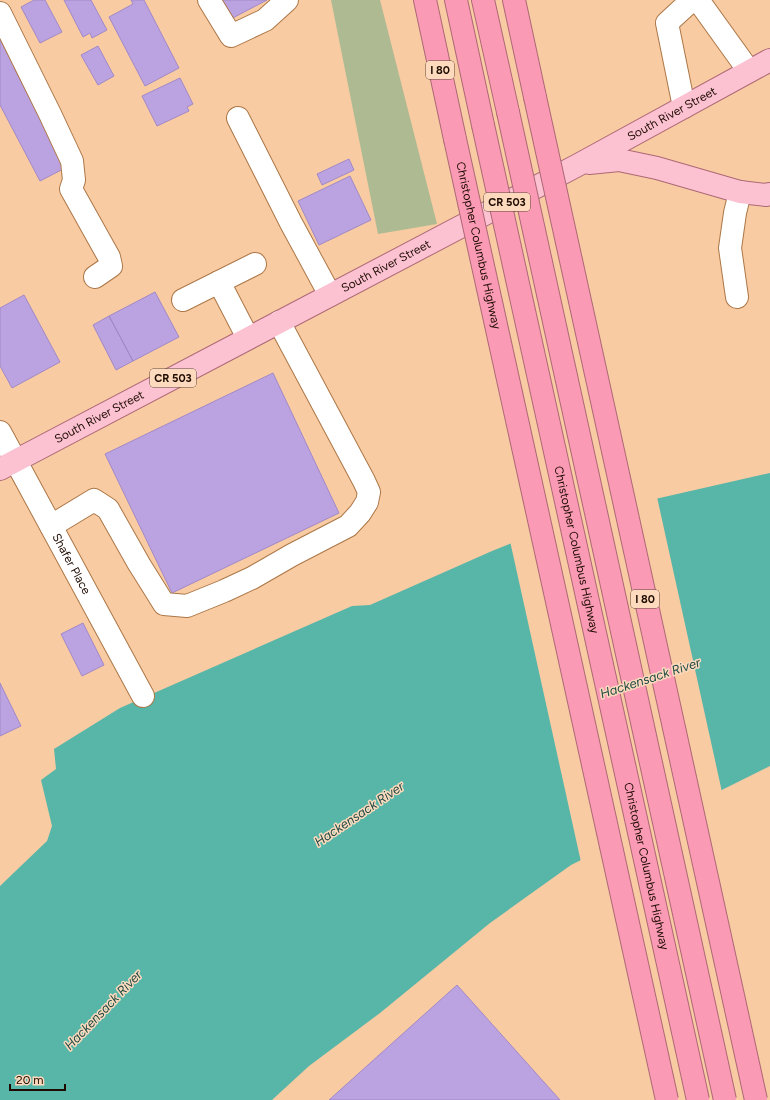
<svg xmlns="http://www.w3.org/2000/svg" width="770" height="1100" viewBox="0 0 770 1100" font-family="Figtree,sans-serif">
  <style>
    .green { fill: #adba92 }
    .water { fill: #58b6a8 }
    .pier { fill: #f8cba3 }
    .building { fill: #bba2e1; stroke: #a189c6 }
    .lines { fill: none; stroke-linecap: round; stroke-linejoin: round }
    .minor-casing { stroke: #ac7747; stroke-width: 24 }
    .major-casing { stroke: #ad6875; stroke-width: 24 }
    .highway-casing { stroke: #ad6875; stroke-width: 24 }
    .minor { stroke: #fff; stroke-width: 22 }
    .major { stroke: #fcc2d2; stroke-width: 22 }
    .highway { stroke: #fa9ab4; stroke-width: 22 }
    .highway-bridge-casing { stroke: #ad6875; stroke-width: 24; stroke-linecap: butt }
    .highway-bridge { stroke: #fa9ab4; stroke-width: 22 }
    .labels { text-anchor: middle; dominant-baseline: central; stroke-width: 3; stroke-linejoin: round; paint-order: stroke }
    .shield { fill: #fddabd; stroke: #614939; stroke-width: 1 }
    .shield-label { font-size: 11px; font-weight: bold; fill: #1e0b00 }
    .street-label { font-size: 12px; fill: #1e0b00; stroke: #fddabd }
    .water-label { font-size: 13px; font-style: italic; fill: #1f4a44; stroke: #fddabd }
  </style>
  <rect width="100%" height="100%" fill="#f8cba3"/>
  <path class="green" d="M331 0H380L437 224 378 234Z"/>
  <path class="water" d="M770 473V766L571 865 490 923 380 1013 309 1066 272 1100H0V886L47 841 52 826 41 780 56 769 54 749 120 708 352 606 370 605 492 551 576 517Z"/>
  <path class="pier" d="M657 497 722 792 581 862 510 541 575 515Z"/>
  <path class="building" d="M34 0H45L62 32 40 43 21 7Z
    M64 0H91L107 30 92 38 90 33 83 37Z
    M131 0H144L179 68 145 86 109 17 133 4Z
    M216 0H267L227 21Z
    M0 33 18 67 14 68 67 167 40 181 0 105Z
    M98 46 114 76 98 85 81 55Z
    M180 78 193 104 187 107 189 111 157 126 142 96Z
    M349 159 354 170 322 185 317 174Z
    M350 176 371 220 319 245 298 201Z
    M155 292 179 337 133 361 109 316Z
    M24 295 60 362 12 388 0 366V308Z
    M109 316 133 361 116 370 93 325Z
    M273 373 339 513 172 593 105 454Z
    M83 623 104 665 82 676 61 634Z
    M0 683 21 726 0 736Z
    M457 985 560 1100H329Z"/>
  <g class="lines">
    <g class="minor-casing">
      <g id="minor">
        <path d="M209 0 231 36 265 20 287 0"/>
        <path d="M698 0 749 71"/>
        <path d="M0 13 50 114 72 161 74 180 71 189 109 257 111 266 95 277"/>
        <path d="M684 107 667 23 692 0"/>
        <path d="M238 118 291 223 330 295"/>
        <path d="M737 297 730 248 735 213 740 192"/>
        <path d="M183 300 219 282"/>
        <path d="M248 338 219 282 255 264"/>
        <path id="s1" d="M0 432 143 696"/>
        <path d="M51 526 94 500 108 509 139 564 164 604 187 606 224 591 252 578 292 555 348 526 360 513 367 502 369 492 364 481 279 322"/>
      </g>
    </g>
    <g class="major-casing">
      <g id="major">
        <path d="M589 163 619 160 657 168 740 192 766 195 770 194"/>
        <path id="s2" d="M0 469 578 165 770 60"/>
      </g>
    </g>
    <g class="highway-casing">
      <path id="highway" d="M425 0 455 139
        M456 0 483 125
        M483 0 508 112
        M514 0 535 97"/>
    </g>
    <use href="#minor" class="minor"/>
    <use href="#major" class="major"/>
    <use href="#highway" class="highway"/>
    <g class="highway-bridge-casing">
      <g id="highway-bridge">
        <path d="M535 97 756 1100"/>
        <path d="M508 112 725 1100"/>
        <path id="s3" d="M483 125 698 1100"/>
        <path id="s4" d="M455 139 667 1100"/>
      </g>
    </g>
    <use href="#highway-bridge" class="highway-bridge"/>
  </g>
  <g class="labels">
    <g class="shield">
      <rect x="426" y="61" width="28" height="18" rx="3"/>
      <rect x="484" y="193" width="46" height="18" rx="3"/>
      <rect x="150" y="369" width="46" height="18" rx="3"/>
      <rect x="631" y="590" width="28" height="18" rx="3"/>
    </g>
    <g class="shield-label">
      <text x="440" y="70">I 80</text>
      <text x="507" y="202">CR 503</text>
      <text x="173" y="378">CR 503</text>
      <text x="645" y="599">I 80</text>
    </g>
    <g class="street-label">
      <text stroke="none"><textPath href="#s2" startOffset="760">South River Street</textPath></text>
      <text stroke="none"><textPath href="#s4" startOffset="109">Christopher Columbus Highway</textPath></text>
      <text stroke="none"><textPath href="#s2" startOffset="436">South River Street</textPath></text>
      <text stroke="none"><textPath href="#s2" startOffset="112">South River Street</textPath></text>
      <text stroke="none"><textPath href="#s3" startOffset="435">Christopher Columbus Highway</textPath></text>
      <text stroke="none"><textPath href="#s1" startOffset="150">Shafer Place</textPath></text>
      <text stroke="none"><textPath href="#s3" startOffset="759">Christopher Columbus Highway</textPath></text>
    </g>
    <g class="water-label">
      <text transform="translate(650 678) rotate(-18)">Hackensack River</text>
      <text transform="translate(359 814) rotate(-34)">Hackensack River</text>
      <text transform="translate(103 1010) rotate(-46)">Hackensack River</text>
    </g>
  </g>
  <path d="M10 1084v6h55v-6" fill="none" stroke="#1e0b00" stroke-width="2"/>
  <text x="16" y="1084" font-size="12" fill="#1e0b00" stroke="#fddabd" stroke-width="3" paint-order="stroke">20 m</text>
</svg>
